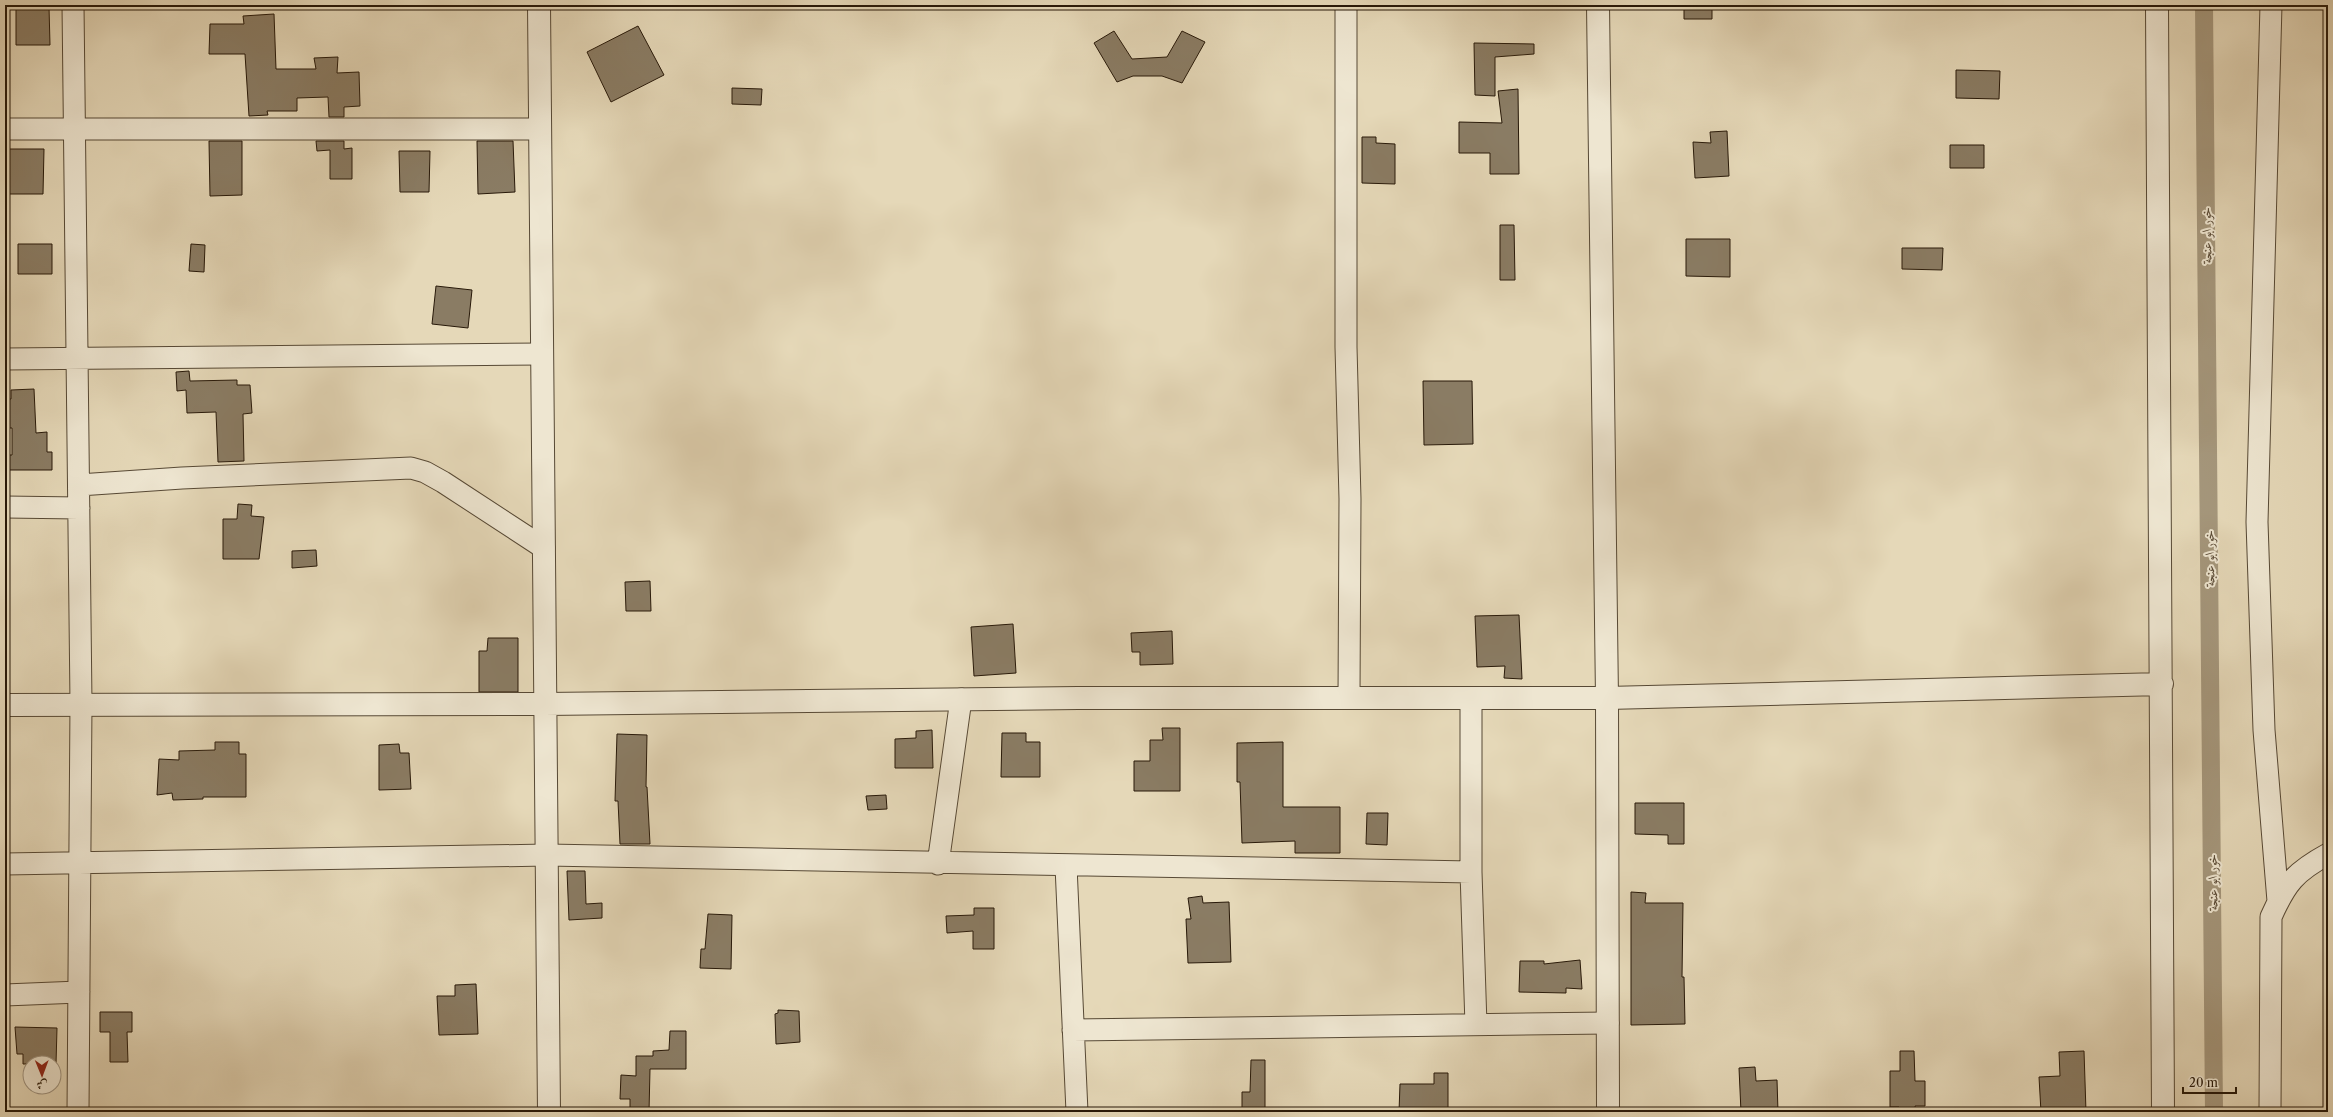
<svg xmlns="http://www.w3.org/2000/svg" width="2333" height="1117" viewBox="0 0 2333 1117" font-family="'Libre Caslon Text',Amiri,serif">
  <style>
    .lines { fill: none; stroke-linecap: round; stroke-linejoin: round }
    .canal { stroke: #a5977c; stroke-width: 18 }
    .building { fill: #8a7c64; stroke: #281909 }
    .minor-casing { stroke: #574935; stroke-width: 23 }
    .tertiary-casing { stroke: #574935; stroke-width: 24 }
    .minor { stroke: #eee6d1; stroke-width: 21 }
    .tertiary { stroke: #eee6d1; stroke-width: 22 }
    .labels { text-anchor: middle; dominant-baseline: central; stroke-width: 4; stroke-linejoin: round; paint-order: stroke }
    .water-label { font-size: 13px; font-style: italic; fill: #5a4b37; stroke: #eee6d1 }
  </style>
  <rect width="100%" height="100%" fill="#e5d8b8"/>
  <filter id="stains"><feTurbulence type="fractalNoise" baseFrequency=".005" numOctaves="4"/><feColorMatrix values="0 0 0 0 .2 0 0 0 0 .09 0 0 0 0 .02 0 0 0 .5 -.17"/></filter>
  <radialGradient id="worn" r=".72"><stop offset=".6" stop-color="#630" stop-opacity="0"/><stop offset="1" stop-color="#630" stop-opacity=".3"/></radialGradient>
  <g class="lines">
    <path class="canal" d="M2204 5 2214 1112"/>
  </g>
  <path class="building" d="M1684 5H1712V19H1684Z
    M16 6 49 7 50 45H16Z
    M274 14 276 69H316L314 58 338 57 337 73 359 72 360 106 344 107V117H329L328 97 297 98V111H267L268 115 249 116 245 54H209L210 24H244L243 16Z
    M638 26 664 75 611 102 587 52Z
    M1114 31 1132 59 1167 57 1182 31 1205 42 1182 83 1162 76H1133L1117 82 1094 43Z
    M1474 43 1534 44V54L1495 57V96L1475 95Z
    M1956 70 2000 71 1999 99 1956 98Z
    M732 88 762 89 761 105 732 104Z
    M1518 89 1519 174H1490V153H1459V122L1502 123 1498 91Z
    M1727 131 1729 176 1695 178 1693 142 1711 143 1710 132Z
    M1362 137H1376V143L1395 144V184L1362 183Z
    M209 141H242V195L210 196Z
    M316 141H344V149L352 148V179H330V150L317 151Z
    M477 141H513L515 192 478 194Z
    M1950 145H1984V168H1950Z
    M9 149H44L43 194H9Z
    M399 151H430L429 192H400Z
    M1500 225H1514L1515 280H1500Z
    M1686 239H1730V277L1686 276Z
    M18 244H52V274H18Z
    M191 244 205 245 204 272 189 271Z
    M1902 248H1943L1942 270 1902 269Z
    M436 286 472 290 468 328 432 324Z
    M189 371 190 381 237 380V385H250L252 413 243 414 244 461 218 462 216 412 187 413 186 390 177 391 176 372Z
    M1423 381H1472L1473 444 1424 445Z
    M34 389 36 433 47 432V452H52V470H5V455H12V428H5V399H11V390Z
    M238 504 252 505 251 516 264 517 259 559H223V519H237Z
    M316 550 317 566 292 568V551Z
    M650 581 651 611H626L625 582Z
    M1519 615 1522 679 1504 678 1505 666 1477 667 1475 616Z
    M1013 624 1016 673 974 676 971 627Z
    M1172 631 1173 664 1140 665V652H1132L1131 633Z
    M488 638H518V692H479V651H487Z
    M1162 728H1180V791H1134V761H1150V740H1163Z
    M932 730 933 768H895V739L916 738V731Z
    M1002 733H1026V742H1040V777H1001Z
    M617 734 647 735 646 787H647L650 844H620L618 801H615Z
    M215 742H239V754H246V797H203V799L173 800 172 793 157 795 159 759 179 760V751L215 750Z
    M1283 742V807H1340V853H1295V841L1242 843 1240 782H1237V743Z
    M399 744 400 753H409L411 789 379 790V745Z
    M886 795 887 809 868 810 866 796Z
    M1635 803H1684V844H1668V835L1635 834Z
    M1367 813H1388L1387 845 1366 844Z
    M567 871H585L586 904 602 903V918L569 920Z
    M1631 892 1646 893 1645 903H1683L1682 977H1684L1685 1024 1631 1025Z
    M1202 896 1203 903 1229 902 1231 962 1188 963 1186 919H1191L1188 898Z
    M974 908H994V949H973V931L947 933 946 916 974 915Z
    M708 914 732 915 731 969 700 968 701 949H705Z
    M1580 960 1582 989 1566 988V993L1519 992 1520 961H1544V964Z
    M476 984 478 1034 439 1035 437 996H455V985Z
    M778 1010 799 1011 800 1042 776 1044 775 1014 778 1013Z
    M100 1012H132V1032H127L128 1062H110V1032H100Z
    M15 1027 57 1028 56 1064H23V1054H17Z
    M670 1031H686V1069H650L649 1112H630V1099H620L621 1075 636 1076V1056H653V1051L669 1050Z
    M1900 1051H1914L1915 1081H1925V1106H1915L1916 1112H1900L1899 1107H1890V1071H1900Z
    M2084 1051 2086 1112H2041L2039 1077 2060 1076 2059 1052Z
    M1251 1060H1265V1112H1242V1092H1250Z
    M1755 1067 1756 1081 1777 1080 1778 1112H1741L1739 1068Z
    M1434 1073H1448V1110L1399 1112 1400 1084H1434Z"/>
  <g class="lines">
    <g class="minor-casing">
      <path id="minor" d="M73 5 81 703 78 1112
        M1346 5V347L1350 499 1349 698
        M2271 5 2257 522 2264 730 2278 901
        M5 129H540
        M5 359 542 354
        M79 485 182 478 411 468 425 472 443 482 544 548
        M5 507 79 508
        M1471 698V872L1476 1025
        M5 864 547 855 1471 872
        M938 864 961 699
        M1066 866 1077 1112
        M5 995 79 992
        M1073 1030 1608 1023
        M2270 1112 2271 917C2286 883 2295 872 2328 854"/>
    </g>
    <g class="tertiary-casing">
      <path id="tertiary" d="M539 5 549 1112
        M1598 5 1607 698 1608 1112
        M2157 5 2163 1112
        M5 705 545 704 1078 698H1607L2162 684"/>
    </g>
    <use href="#minor" class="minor"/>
    <use href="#tertiary" class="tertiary"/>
  </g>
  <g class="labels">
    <g class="water-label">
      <text transform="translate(2206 235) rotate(-91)">خور ابو عنجة</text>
      <text transform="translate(2209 558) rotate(-91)">خور ابو عنجة</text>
      <text transform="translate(2212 882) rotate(-91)">خور ابو عنجة</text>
    </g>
  </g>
  <rect width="2333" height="1117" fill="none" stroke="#e5d8b8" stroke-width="20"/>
  <rect x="6" y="6" width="2321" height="1105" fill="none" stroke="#281909" stroke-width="2"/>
  <rect x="10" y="10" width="2313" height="1097" fill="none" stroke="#281909"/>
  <g transform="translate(42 1075) rotate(179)"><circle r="19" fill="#eee6d1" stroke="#9f9481"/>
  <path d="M0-3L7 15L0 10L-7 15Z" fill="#8f2418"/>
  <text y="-6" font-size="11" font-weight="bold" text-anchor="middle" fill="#281909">ش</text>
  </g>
  <path d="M2183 1087v6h53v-6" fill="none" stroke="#281909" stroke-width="2"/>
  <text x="2189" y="1087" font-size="12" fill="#281909" stroke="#eee6d1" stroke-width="3" paint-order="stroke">20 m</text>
  <rect width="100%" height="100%" filter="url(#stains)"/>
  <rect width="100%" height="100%" fill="url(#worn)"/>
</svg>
